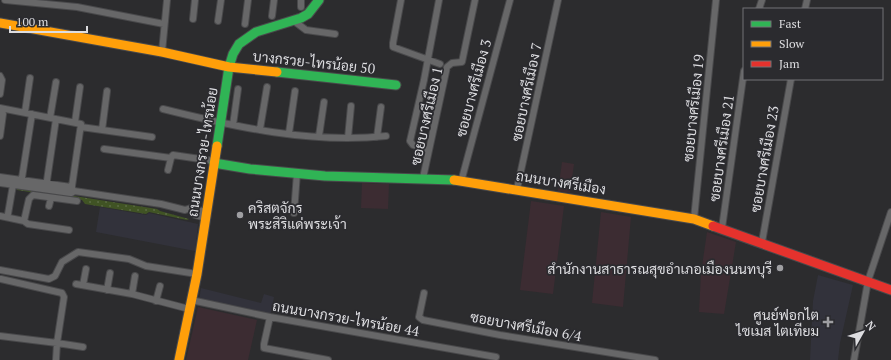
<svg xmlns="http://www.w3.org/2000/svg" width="891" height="360" viewBox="0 0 891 360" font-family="'PT Serif',Sarabun,serif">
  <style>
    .commercial { fill: #3c2c32 }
    .built { fill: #32323b }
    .grass { fill: url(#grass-dots) }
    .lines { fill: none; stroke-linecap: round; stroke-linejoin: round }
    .street-casing { stroke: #49494b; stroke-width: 8 }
    .fast-casing { stroke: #49494b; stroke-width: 11 }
    .slow-casing { stroke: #49494b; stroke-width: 11 }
    .jam-casing { stroke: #49494b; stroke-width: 11 }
    .street { stroke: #676768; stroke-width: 6 }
    .fast { stroke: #30b455; stroke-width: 9 }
    .slow { stroke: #ff9f0a; stroke-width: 9 }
    .jam { stroke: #e5322d; stroke-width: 9 }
    .poi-dot { fill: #9f9fa2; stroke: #2b2b2f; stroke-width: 1.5 }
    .labels { text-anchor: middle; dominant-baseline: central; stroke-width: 3.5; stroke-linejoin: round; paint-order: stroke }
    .street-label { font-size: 14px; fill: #dddde0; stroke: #2b2b2f }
    .poi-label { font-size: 14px; fill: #dddde0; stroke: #2b2b2f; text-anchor: end }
  </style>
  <defs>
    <pattern id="grass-dots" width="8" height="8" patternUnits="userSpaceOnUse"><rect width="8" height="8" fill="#405324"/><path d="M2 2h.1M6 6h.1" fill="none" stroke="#5b6b44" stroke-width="1.8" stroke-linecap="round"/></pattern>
  </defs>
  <rect width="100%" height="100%" fill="#2c2c2e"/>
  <path class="commercial" d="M562 162 574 164 570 193 558 191Z
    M362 183 389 184 388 209 361 208Z
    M531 201 564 206 553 294 520 290Z
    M601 212 631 217 623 307 592 303Z
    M707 232 736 242 724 314 699 312 701 273Z
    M198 307 257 320 248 360H186Z"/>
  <path class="built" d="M100 207 146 215 149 213 198 224 195 251 96 232Z
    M818 275 853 285 840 343 838 360H810L813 301Z
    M201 288 261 303 264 294 274 297 270 317 199 300Z"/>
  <path class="grass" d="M17 187 157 209 160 211 189 219 187 220 149 212 146 214 85 204 82 200 17 190Z"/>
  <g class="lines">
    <g class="street-casing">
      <path id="street" d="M5 0 77 7 164 24
        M401 0 393 43V47L440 64
        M301 7V0
        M759 9 762 0
        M805 9 807 0
        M272 16 274 0
        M193 19 195 0
        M218 21 221 0
        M294 21 306 30 335 34
        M245 24 248 0
        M162 52 167 0
        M0 76 2 80 0 94
        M0 108 81 124 71 193
        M0 109 3 114 0 136
        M163 109C235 127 312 144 386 136
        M25 112 30 78
        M50 118 56 82
        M75 122 80 87
        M233 125 238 89
        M81 127 152 137
        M260 129 267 87
        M102 130 107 91
        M289 133 295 91
        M319 136 324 102
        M377 137 381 107
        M348 138 351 106
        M104 149 171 158
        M429 150 413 145 410 141 424 80 439 0
        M168 170 171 158 173 155 214 161
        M0 177 71 187 74 191 161 204 185 210 191 208
        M423 178 447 67 452 63 462 62 475 0
        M461 182 510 0
        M0 183 71 193 73 192
        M21 184 32 114
        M46 187 56 119
        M517 189 558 0
        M49 206 51 198
        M196 209 206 212
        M294 213 297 173
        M8 214 13 185
        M195 215 206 218
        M0 216 24 221 28 224 69 230
        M694 219 716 0
        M24 221 29 199 33 195 77 201
        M722 228 744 71
        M762 242 791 79
        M0 270 49 279 55 276 62 262 78 252 129 259 146 266 197 274
        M1 279 62 293 64 297 57 343 83 347
        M76 284 132 294 189 309
        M83 285 86 269
        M107 290 110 273
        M424 293 419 317 423 320 500 335 655 360
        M132 294 135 276
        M191 300 270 317 496 357
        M156 301 160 286
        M270 317 264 344V348L328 360
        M0 336 57 343 56 360
        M854 360 868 281 891 212"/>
    </g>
    <g class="fast-casing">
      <path id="fast" d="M277 72 396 85
        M217 146 229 67 233 54 239 44 256 32 301 18 308 14 319 0
        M214 163 250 169 325 176 454 180"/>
    </g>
    <g class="slow-casing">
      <path id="slow" d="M0 23 162 52 229 67 277 72
        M454 180 694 219 713 226
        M179 360 197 274 217 146"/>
    </g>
    <g class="jam-casing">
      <path id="jam" d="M713 226 891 290"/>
    </g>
    <use href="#street" class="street"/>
    <use href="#fast" class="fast"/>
    <use href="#slow" class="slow"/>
    <use href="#jam" class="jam"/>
  </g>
  <g class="poi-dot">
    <circle cx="240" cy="215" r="4"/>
    <circle cx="780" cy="268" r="4"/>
    <path d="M826 316h4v4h4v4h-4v4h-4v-4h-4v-4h4z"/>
  </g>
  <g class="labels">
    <g class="street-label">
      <text transform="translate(314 62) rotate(6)">บางกรวย-ไทรน้อย 50</text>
      <text transform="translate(473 88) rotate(-75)">ซอยบางศรีเมือง 3</text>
      <text transform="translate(526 92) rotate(-78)">ซอยบางศรีเมือง 7</text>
      <text transform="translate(693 108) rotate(-84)">ซอยบางศรีเมือง 19</text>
      <text transform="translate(426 116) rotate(-77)">ซอยบางศรีเมือง 1</text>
      <text transform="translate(721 148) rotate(-82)">ซอยบางศรีเมือง 21</text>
      <text transform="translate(202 152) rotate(-81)">ถนนบางกรวย-ไทรน้อย</text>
      <text transform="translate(764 159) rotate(-80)">ซอยบางศรีเมือง 23</text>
      <text transform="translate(561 182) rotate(9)">ถนนบางศรีเมือง</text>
      <text transform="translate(346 318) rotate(10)">ถนนบางกรวย-ไทรน้อย 44</text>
      <text transform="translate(526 326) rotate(10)">ซอยบางศรีเมือง 6/4</text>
    </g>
    <g class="poi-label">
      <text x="248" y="207" text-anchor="start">คริสตจักร<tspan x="248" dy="16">พระสิริแด่พระเจ้า</tspan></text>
      <text x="772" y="268">สำนักงานสาธารณสุขอำเภอเมืองนนทบุรี</text>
      <text x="819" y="314">ศูนย์ฟอกไต<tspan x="819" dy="16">ไซเมส ไตเทียม</tspan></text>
    </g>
  </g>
  <rect x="743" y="8" width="140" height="72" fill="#2b2b2f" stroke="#727276"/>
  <rect x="751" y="21" width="20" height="6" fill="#30b455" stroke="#727276"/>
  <text x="779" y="28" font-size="12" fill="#dddde0">Fast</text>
  <rect x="751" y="41" width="20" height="6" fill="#ff9f0a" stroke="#727276"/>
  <text x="779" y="48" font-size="12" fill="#dddde0">Slow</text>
  <rect x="751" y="61" width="20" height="6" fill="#e5322d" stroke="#727276"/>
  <text x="779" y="68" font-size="12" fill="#dddde0">Jam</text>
  <g transform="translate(863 332) rotate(51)" stroke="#2b2b2f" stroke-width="3" paint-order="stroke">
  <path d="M0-3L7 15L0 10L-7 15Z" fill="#dddde0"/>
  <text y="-6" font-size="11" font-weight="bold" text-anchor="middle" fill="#dddde0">N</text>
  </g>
  <path d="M10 26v6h77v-6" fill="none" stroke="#dddde0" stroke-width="2"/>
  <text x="16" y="26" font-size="12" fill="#dddde0" stroke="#2b2b2f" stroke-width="3" paint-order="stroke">100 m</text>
</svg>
